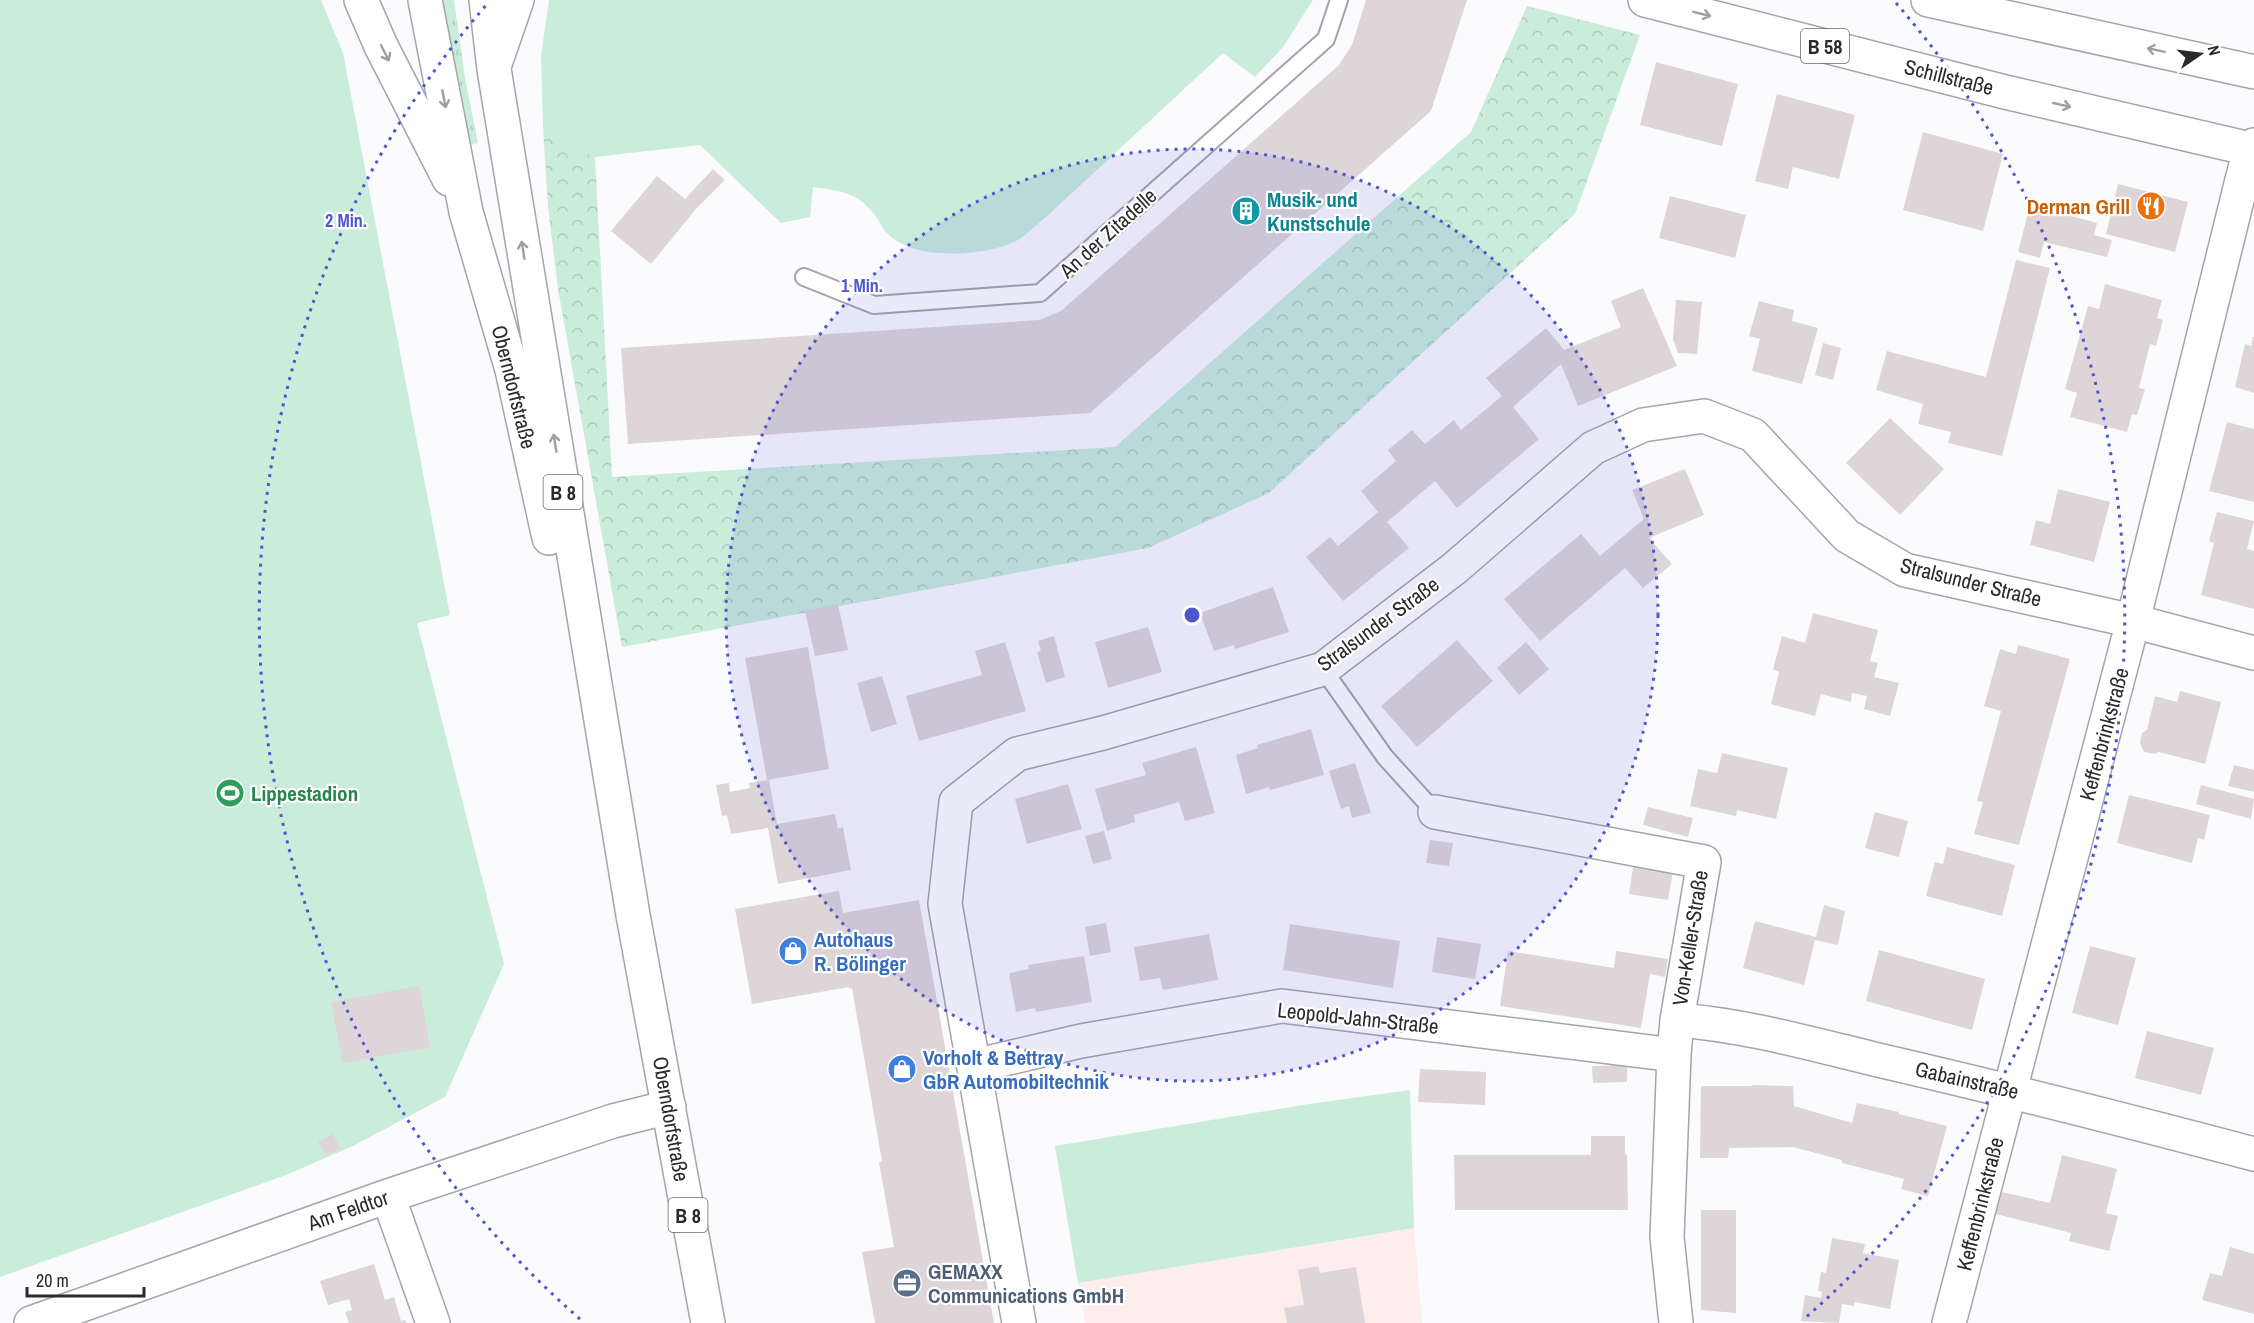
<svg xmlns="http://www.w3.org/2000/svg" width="2254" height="1323" viewBox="0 0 2254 1323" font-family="'Archivo Narrow',sans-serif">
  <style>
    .education { fill: #fdeded }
    .grass { fill: url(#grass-tufts) }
    .forest { fill: url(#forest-crowns) }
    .park { fill: #c9ecdb }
    .building { fill: #ddd5d8 }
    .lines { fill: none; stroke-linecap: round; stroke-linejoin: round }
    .service-casing { stroke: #a4a4ab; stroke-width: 20 }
    .minor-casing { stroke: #a4a4ab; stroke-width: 36 }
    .primary-casing { stroke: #a4a4ab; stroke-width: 36 }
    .service { stroke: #fff; stroke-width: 16 }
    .minor { stroke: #fff; stroke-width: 33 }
    .primary { stroke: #fff; stroke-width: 33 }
    .oneway { stroke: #9f9fa0 }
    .ring { fill: none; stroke: #4f56cc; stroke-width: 3; stroke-dasharray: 3 6 }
    .labels { text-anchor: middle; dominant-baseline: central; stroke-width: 4.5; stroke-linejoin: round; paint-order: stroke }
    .shield { fill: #fff; stroke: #6a6a6c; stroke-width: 1.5 }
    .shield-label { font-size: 20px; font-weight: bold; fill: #2a2a2d }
    .street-label { font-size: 21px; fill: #2a2a2d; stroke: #fff }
    .culture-label { font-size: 21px; font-weight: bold; fill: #0d838f; stroke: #fff; text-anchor: start }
    .food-label { font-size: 21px; font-weight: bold; fill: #c56008; stroke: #fff; text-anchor: end }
    .leisure-label { font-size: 21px; font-weight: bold; fill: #27864d; stroke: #fff; text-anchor: start }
    .shop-label { font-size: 21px; font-weight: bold; fill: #366cbe; stroke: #fff; text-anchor: start }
    .service-label { font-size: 21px; font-weight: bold; fill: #4e5e75; stroke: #fff; text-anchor: start }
    .centre { fill: #4f56cc; stroke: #fff; stroke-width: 3 }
    .ring-label { font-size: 18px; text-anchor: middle; font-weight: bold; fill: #4f56cc; stroke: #fff; stroke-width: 4.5; stroke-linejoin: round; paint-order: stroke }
  </style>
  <defs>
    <pattern id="grass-tufts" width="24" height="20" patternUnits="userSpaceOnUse" patternTransform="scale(1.5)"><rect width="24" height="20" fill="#c9ecdb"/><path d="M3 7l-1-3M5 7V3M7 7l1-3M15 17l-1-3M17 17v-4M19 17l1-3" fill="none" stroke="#adcbbc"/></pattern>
    <pattern id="forest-crowns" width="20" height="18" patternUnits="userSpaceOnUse" patternTransform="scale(1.5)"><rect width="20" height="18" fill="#c9ecdb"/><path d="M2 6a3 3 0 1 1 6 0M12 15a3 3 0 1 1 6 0" fill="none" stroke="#adcbbc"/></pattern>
  </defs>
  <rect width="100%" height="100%" fill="#fbfbfe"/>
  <path class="education" d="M1414 1228 1422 1323H1085L1078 1283Z"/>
  <path class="grass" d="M435 0H454L465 78 478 143 471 145Z"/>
  <path class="forest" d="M1527 6 1640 35 1575 214 1269 493 1148 548 622 647 558 289 548 207 543 128 595 157 612 477 1115 447 1471 132Z"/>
  <path class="park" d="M0 0H321L343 53 450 615 417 623 504 964 445 1097 353 1146 286 1175 0 1277Z
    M549 0H1313L1283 47 1255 77 1223 53 1046 217C1036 225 1025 237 1014 242 981 257 913 261 887 233 881 227 879 219 874 214 856 191 839 191 813 187L810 217 781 223 700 145 595 157 543 128 541 56Z
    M1410 1090 1414 1228 1078 1283 1055 1146 1309 1104Z"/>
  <path class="building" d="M1366 0H1467L1431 111 1090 413 628 444 621 348 1039 320 1061 311 1339 65 1352 45Z
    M1656 62 1738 84 1722 146 1640 125Z
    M1777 94 1855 115 1839 179 1793 167 1788 189 1755 181Z
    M1923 132 2003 154 1983 231 1903 210Z
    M713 169 725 180 696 209 651 264 611 231 657 176 685 199Z
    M2118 184 2188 202 2175 252 2106 234Z
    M1670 196 1746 215 1735 258 1659 238Z
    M2030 205 2097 223 2094 235 2112 240 2107 257 2044 242 2040 258 2018 252Z
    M2016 260 2050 268 2002 456 1948 443 1951 432 1918 424 1923 404 1876 390 1887 351 1986 377Z
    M2105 284 2162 300 2157 318 2163 320 2156 346 2150 344 2139 388 2145 389 2137 415 2132 414 2127 432 2070 417 2077 393 2065 389 2088 306 2099 309Z
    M1643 288 1677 366 1578 406 1561 364 1513 407 1539 439 1457 508 1435 481 1387 522 1409 548 1343 601 1306 557 1330 537 1338 546 1378 512 1361 491 1396 461 1388 450 1412 430 1425 444 1454 420 1461 430 1502 396 1486 378 1546 328 1564 350 1606 333 1621 327 1611 301Z
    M1676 300 1702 302 1697 354 1678 353 1673 339Z
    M1759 301 1794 310 1792 321 1818 328 1802 384 1752 371 1760 339 1749 336Z
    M2253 337H2254V393L2235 387 2245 344 2251 346Z
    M1823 343 1841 348 1833 380 1815 375Z
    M1890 418 1944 469 1900 515 1846 463Z
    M2227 422 2254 429V502L2209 491Z
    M1685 469 1704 515 1649 538 1672 564 1643 588 1625 568 1540 641 1504 599 1581 534 1600 556 1644 519 1632 490Z
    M2058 489 2110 502 2094 562 2030 545 2036 520 2050 524Z
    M2217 512 2254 521 2247 549 2254 551V609L2201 595 2214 543 2209 541Z
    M1273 587 1289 632 1235 649 1234 645 1214 651 1200 613Z
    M838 604 848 650 815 656 805 611Z
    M1813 613 1878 630 1870 661 1878 663 1874 677 1899 683 1890 716 1864 709 1867 696 1852 693 1851 702 1821 694 1815 716 1771 704 1779 672 1773 669 1782 636 1805 643Z
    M1148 627 1162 672 1108 688 1095 642Z
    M1054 636 1065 677 1046 683 1037 652 1041 651 1038 641Z
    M1457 640 1493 681 1417 747 1381 706Z
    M1005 642 1026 711 919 741 906 696 982 675 975 651Z
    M1526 642 1549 669 1519 695 1497 668Z
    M2018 645 2070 659 2019 845 1974 834 1983 802 1977 801 2001 711 1984 706 2000 649 2016 654Z
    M808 647 829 769 767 780 745 658Z
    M882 676 897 724 871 732 857 683Z
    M2180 691 2221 702 2205 764 2159 752 2154 754 2144 752 2140 743 2142 733 2147 730 2155 696 2177 702Z
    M1311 729 1324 775 1270 790 1269 787 1246 794 1236 755 1258 748 1257 745Z
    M1196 747 1215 813 1185 821 1179 802 1134 815 1135 822 1107 831 1095 789 1146 775 1142 763Z
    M1722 753 1788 768 1776 819 1737 810 1736 816 1690 806 1698 769 1717 773Z
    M1355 763 1371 813 1352 818 1349 806 1341 809 1329 771Z
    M2234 765 2254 770V792L2228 786Z
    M769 780 777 824 835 814 838 829 843 827 851 870 778 884 768 828 731 834 727 815 722 816 716 785 729 783 730 792 750 788 749 783Z
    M1068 784 1082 829 1027 844 1015 799Z
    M2201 785 2254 799 2251 819 2196 804Z
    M2129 795 2210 815 2204 840 2198 838 2192 863 2117 843Z
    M1648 807 1693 818 1688 837 1643 825Z
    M1875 812 1908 821 1899 857 1865 848Z
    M1104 831 1112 859 1093 864 1085 836Z
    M1430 840 1453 843 1449 866 1426 863Z
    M1947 847 2015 865 2002 916 1926 896 1935 862 1943 864Z
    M1634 861 1674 866 1668 900 1629 894Z
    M839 891 843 913 919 900 994 1323H875L862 1252 894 1247 879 1162 882 1161 852 988 849 989V987L752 1004 735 909Z
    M1824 905 1845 911 1838 945 1815 940 1804 985 1743 968 1755 921 1816 937Z
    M1106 923 1111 952 1090 956 1085 927Z
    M1290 924 1400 941 1393 988 1283 970Z
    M1209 934 1218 980 1163 990 1160 978 1140 981 1134 947Z
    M1437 937 1481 944 1475 979 1432 972Z
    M2090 946 2136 958 2118 1025 2072 1013Z
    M1879 950 1985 979 1972 1030 1866 1001Z
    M1508 951 1614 968 1616 951 1668 959 1665 977 1650 974 1641 1028 1500 1006Z
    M1084 956 1092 1002 1036 1012 1035 1008 1016 1012 1009 973 1029 969 1028 965Z
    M419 986 430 1047 343 1063 331 1002Z
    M2147 1031 2214 1048 2201 1095 2135 1078Z
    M1627 1065V1082L1593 1083 1592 1066Z
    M1420 1069 1486 1072 1485 1105 1418 1102Z
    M1752 1085 1793 1086 1794 1106 1852 1123 1857 1103 1899 1112V1114L1947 1126 1928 1196 1901 1189 1904 1179 1842 1163V1160L1793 1147 1729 1148 1728 1158H1700L1701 1086H1751Z
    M333 1134 340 1148 326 1156 318 1142Z
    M1591 1136H1625V1154L1627 1155 1628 1210H1455L1454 1155H1591Z
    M2062 1155 2117 1169 2106 1213 2118 1216 2109 1251 2069 1241 2071 1233 1996 1214 2002 1192 2050 1203Z
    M1701 1210H1736V1313L1701 1310Z
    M1832 1238 1865 1244 1863 1253 1899 1260 1890 1309 1855 1302 1854 1306 1842 1304 1839 1323 1801 1321 1805 1295 1821 1298 1822 1292 1818 1291 1821 1272 1826 1273Z
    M2230 1247 2254 1254V1314L2202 1300 2210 1273 2222 1276Z
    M374 1264 385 1300 394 1297 401 1321 405 1320 406 1323H349L345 1312 352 1310 349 1299 328 1305 320 1281Z
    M1318 1266 1320 1273 1356 1267 1365 1323H1287L1284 1308 1304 1305 1298 1270Z"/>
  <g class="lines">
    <g class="service-casing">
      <path id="service" d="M804 277 874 305 1040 293 1326 39 1339 0
        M1323 669 1385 757 1435 812"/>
    </g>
    <g class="minor-casing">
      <path id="minor" d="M1435 812 1704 862 1677 1020 1674 1055 1667 1237 1676 1323
        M1677 1020C1745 1025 1812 1044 1878 1060 2004 1089 2129 1121 2254 1154
        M974 1066 1081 1041 1282 1006 1674 1055
        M388 1196 433 1323
        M31 1323 388 1196 613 1121 669 1107
        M1019 1323 945 904 956 802 1017 754 1103 733 1323 669 1455 568 1593 448 1643 425 1704 416 1753 435 1847 536 1905 570 2133 621 2254 653
        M1949 1323 2133 621 2241 184 2250 149 2254 145"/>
    </g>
    <g class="primary-casing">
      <path id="primary" d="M361 0 381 46 449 179
        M425 0 466 212 512 370 549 538
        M486 0 494 69 633 915 708 1323
        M1645 0 2005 92 2254 150
        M1928 0 2254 72
        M496 61 517 0"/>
    </g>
    <use href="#service" class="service"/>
    <use href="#minor" class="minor"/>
    <use href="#primary" class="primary"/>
  </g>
  <defs><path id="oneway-shaft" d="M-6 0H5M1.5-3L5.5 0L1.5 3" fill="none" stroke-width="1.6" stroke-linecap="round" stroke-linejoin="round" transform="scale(1.5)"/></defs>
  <g class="oneway">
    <use href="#oneway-shaft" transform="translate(1702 14) rotate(14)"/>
    <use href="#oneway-shaft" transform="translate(2156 50) rotate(-168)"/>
    <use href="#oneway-shaft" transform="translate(385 53) rotate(63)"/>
    <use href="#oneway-shaft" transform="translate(444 99) rotate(79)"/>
    <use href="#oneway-shaft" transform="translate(2062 105) rotate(13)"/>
    <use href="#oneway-shaft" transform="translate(523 250) rotate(-99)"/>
    <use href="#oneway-shaft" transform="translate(555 443) rotate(-99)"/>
  </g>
  <circle cx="1192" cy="615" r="466" fill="#4f56cc" fill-opacity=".12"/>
  <g class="ring">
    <circle cx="1192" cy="615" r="466"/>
    <path d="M580 1319A933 933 0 0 1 488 3M1896 3A933 933 0 0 1 1804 1319"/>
  </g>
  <defs>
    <g id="restaurant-disc" transform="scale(1.5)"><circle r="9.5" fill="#e8710a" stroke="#fff"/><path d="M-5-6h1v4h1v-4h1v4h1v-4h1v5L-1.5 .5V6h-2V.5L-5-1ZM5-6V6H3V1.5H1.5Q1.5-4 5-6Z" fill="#fff"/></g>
    <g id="building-disc" transform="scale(1.5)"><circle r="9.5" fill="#0f9aa8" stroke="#fff"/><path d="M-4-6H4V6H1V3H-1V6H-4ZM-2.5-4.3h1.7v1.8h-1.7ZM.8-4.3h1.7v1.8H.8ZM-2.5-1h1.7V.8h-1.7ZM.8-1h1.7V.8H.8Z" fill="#fff"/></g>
    <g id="stadium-disc" transform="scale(1.5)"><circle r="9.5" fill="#2e9e5b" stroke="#fff"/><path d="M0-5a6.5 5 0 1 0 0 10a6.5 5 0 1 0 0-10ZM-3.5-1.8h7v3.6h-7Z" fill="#fff"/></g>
    <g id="shop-disc" transform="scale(1.5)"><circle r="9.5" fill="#3f7fe0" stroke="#fff"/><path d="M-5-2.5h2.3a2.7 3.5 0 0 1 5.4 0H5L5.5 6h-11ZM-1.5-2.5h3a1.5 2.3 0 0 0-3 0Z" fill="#fff"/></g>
    <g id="office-disc" transform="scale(1.5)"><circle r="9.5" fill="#5c6f8a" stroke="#fff"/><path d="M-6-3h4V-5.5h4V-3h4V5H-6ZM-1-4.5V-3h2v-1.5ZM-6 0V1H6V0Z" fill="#fff"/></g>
  </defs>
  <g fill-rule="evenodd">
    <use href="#restaurant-disc" x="2151" y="206"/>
    <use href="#building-disc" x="1246" y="211"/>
    <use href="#stadium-disc" x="230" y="793"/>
    <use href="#shop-disc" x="793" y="951"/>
    <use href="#shop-disc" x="902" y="1069"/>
    <use href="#office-disc" x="907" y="1283"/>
  </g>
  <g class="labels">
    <g class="shield">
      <rect x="1801" y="29" width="48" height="34" rx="4.5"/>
      <rect x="543.5" y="475" width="39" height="34" rx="4.5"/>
      <rect x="668.5" y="1198" width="39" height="34" rx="4.5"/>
    </g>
    <g class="shield-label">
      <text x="1825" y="46">B 58</text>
      <text x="563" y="492">B 8</text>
      <text x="688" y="1215">B 8</text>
    </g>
    <g class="street-label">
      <text transform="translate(1949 77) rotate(14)">Schillstraße</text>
      <text transform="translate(1108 233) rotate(-42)">An der Zitadelle</text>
      <text transform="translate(514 387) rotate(76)">Oberndorfstraße</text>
      <text transform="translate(1971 582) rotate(14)">Stralsunder Straße</text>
      <text transform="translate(1378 624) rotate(-36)">Stralsunder Straße</text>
      <text transform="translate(2104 734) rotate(-75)">Keffenbrinkstraße</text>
      <text transform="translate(1690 938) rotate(-81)">Von-Keller-Straße</text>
      <text transform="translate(1358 1018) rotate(6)">Leopold-Jahn-Straße</text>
      <text transform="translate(1967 1080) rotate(13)">Gabainstraße</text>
      <text transform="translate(671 1119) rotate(80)">Oberndorfstraße</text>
      <text transform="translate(1980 1204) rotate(-76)">Keffenbrinkstraße</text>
      <text transform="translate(348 1210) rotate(-19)">Am Feldtor</text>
    </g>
    <g class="culture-label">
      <text x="1267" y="199">Musik- und<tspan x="1267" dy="24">Kunstschule</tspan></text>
    </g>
    <g class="food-label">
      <text x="2130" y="206">Derman Grill</text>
    </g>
    <g class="leisure-label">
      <text x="251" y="793">Lippestadion</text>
    </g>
    <g class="shop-label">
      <text x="814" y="939">Autohaus<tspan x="814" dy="24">R. Bölinger</tspan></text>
      <text x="923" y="1057">Vorholt &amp; Bettray<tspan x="923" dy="24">GbR Automobiltechnik</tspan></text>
    </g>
    <g class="service-label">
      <text x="928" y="1271">GEMAXX<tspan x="928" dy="24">Communications GmbH</tspan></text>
    </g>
  </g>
  <circle cx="1192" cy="615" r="9" class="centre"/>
  <g class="ring-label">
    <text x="346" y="227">2 Min.</text>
    <text x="862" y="292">1 Min.</text>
  </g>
  <g transform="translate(2200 54) rotate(76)" stroke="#ffffff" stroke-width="4.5" paint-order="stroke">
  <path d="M0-4.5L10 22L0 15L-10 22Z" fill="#2a2a2d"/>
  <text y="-9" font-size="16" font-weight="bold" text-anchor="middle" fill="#2a2a2d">N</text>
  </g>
  <path d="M27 1287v9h117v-9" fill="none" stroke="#2a2a2d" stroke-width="3"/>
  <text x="36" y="1287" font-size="18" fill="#2a2a2d" stroke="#ffffff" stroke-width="4.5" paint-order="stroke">20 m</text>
</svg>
